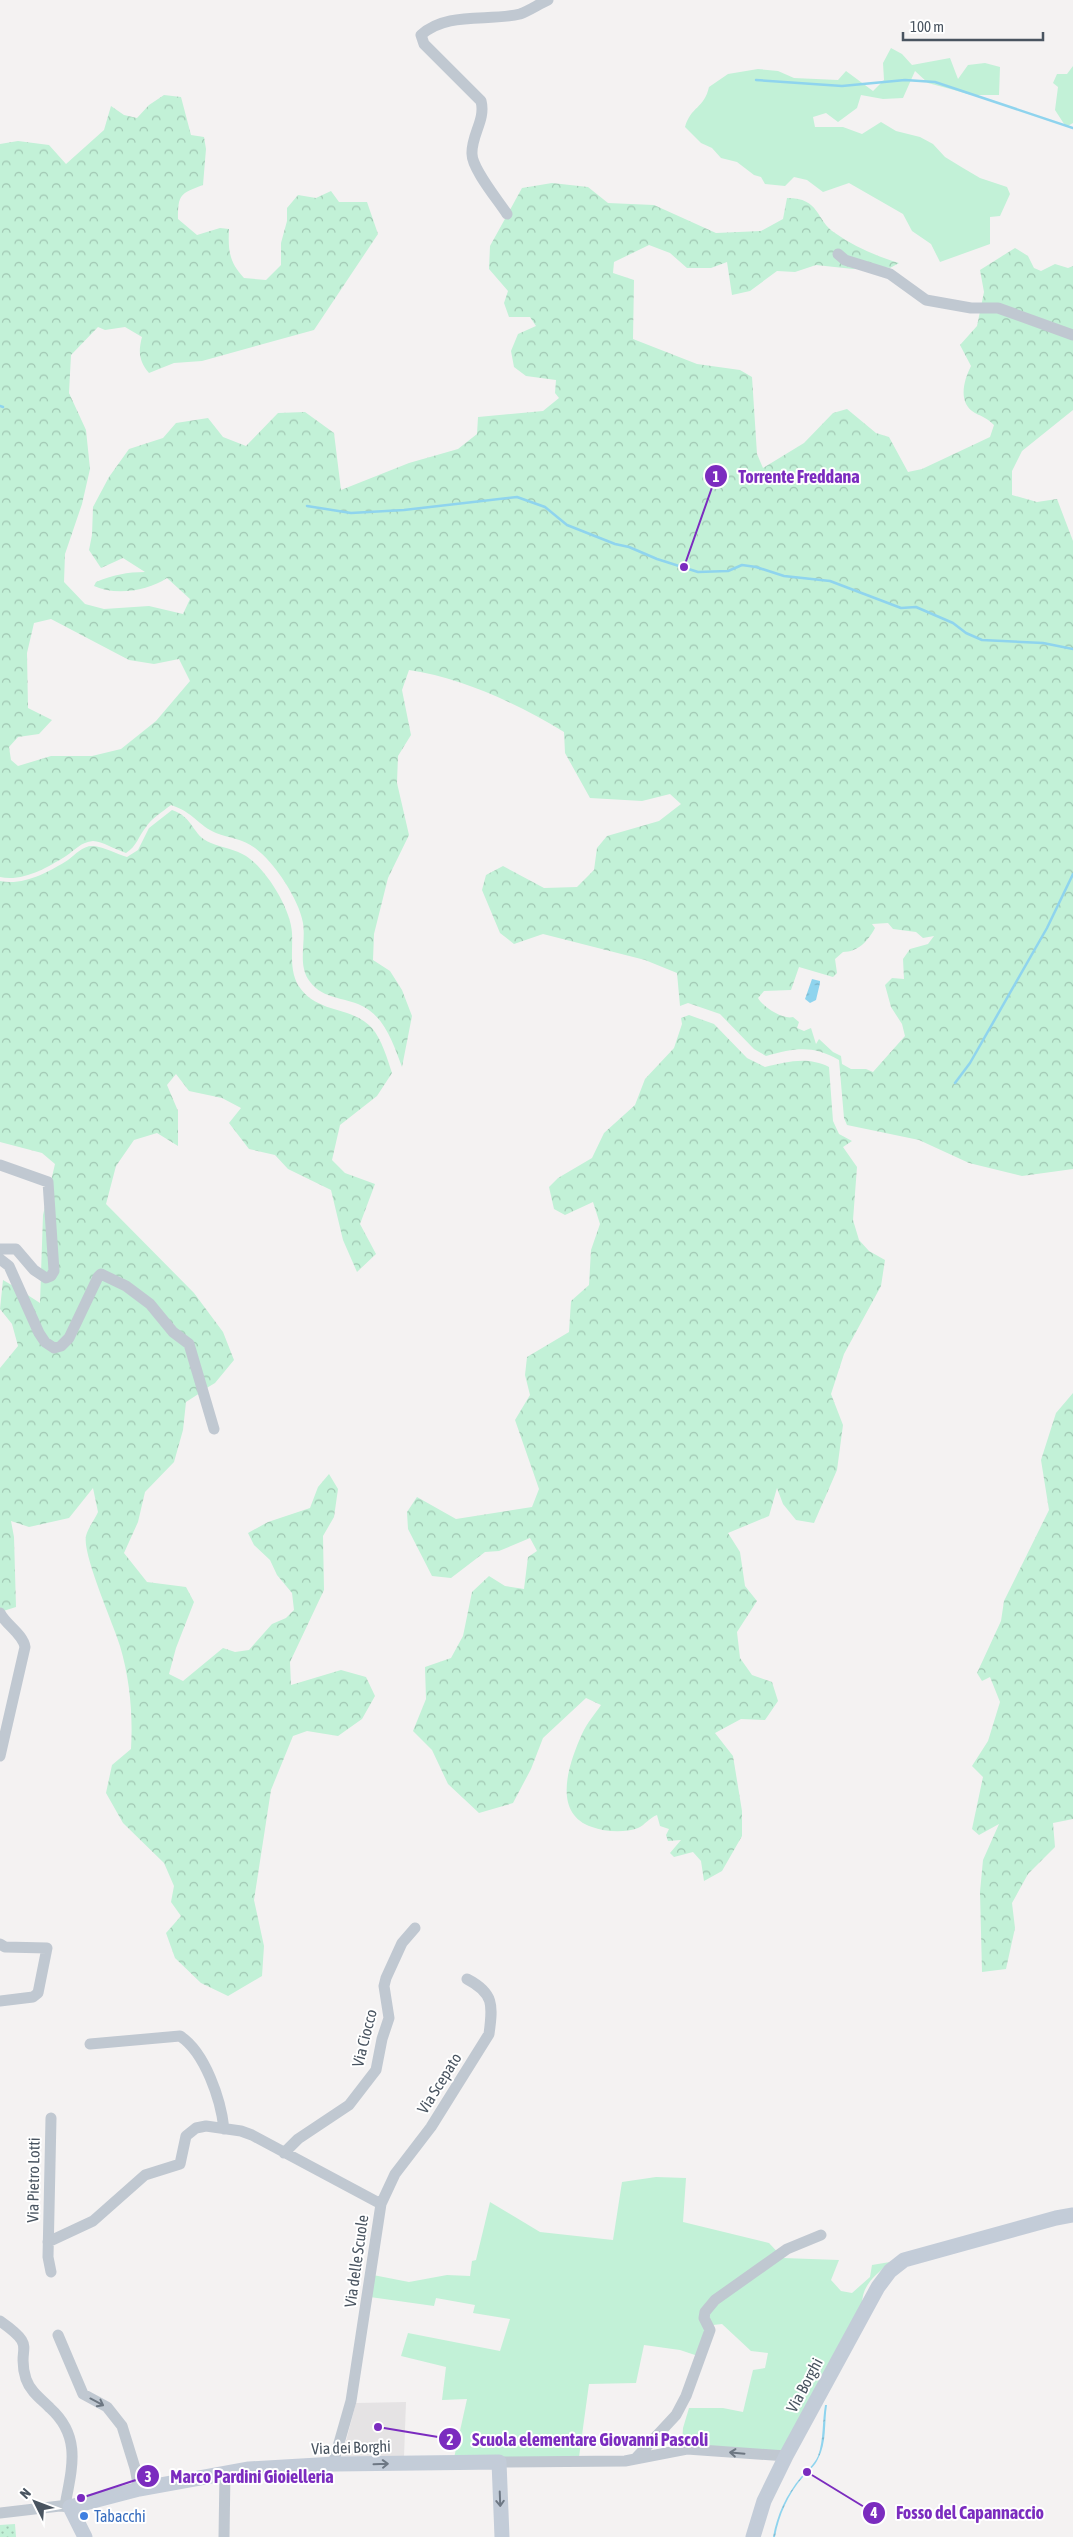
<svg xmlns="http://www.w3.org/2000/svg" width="1073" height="2537" viewBox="0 0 1073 2537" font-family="'Asap Condensed',sans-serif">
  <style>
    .education { fill: #e5e3e4 }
    .grass { fill: #c2f1d7 }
    .forest { fill: url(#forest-crowns); fill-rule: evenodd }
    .park { fill: url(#park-dots) }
    .water { fill: url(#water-ripples) }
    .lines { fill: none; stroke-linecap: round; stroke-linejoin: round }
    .stream { stroke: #8fd4ee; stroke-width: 2.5 }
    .street { stroke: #c0c8d1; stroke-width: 11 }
    .secondary { stroke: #c3ccd8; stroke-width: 15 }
    .oneway { stroke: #6d7782 }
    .oneway2 { stroke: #6e7884 }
    .shop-dot { fill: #3f7fe0; stroke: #fff; stroke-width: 2 }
    .labels { text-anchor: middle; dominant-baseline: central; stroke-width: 4; stroke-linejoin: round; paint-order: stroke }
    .street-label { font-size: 16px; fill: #495460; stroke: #fff }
    .shop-label { font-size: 16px; fill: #366cbe; stroke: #fff; text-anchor: start }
    .leader { fill: none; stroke: #7b2cbf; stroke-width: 2 }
    .callout-dot { fill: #7b2cbf; stroke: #fff; stroke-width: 2 }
    .mark-label { font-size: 15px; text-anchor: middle; font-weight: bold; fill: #fff }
    .callout-label { font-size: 18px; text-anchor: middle; font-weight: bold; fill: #7b2cbf; stroke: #fff; stroke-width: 4; stroke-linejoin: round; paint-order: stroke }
  </style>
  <defs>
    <pattern id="forest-crowns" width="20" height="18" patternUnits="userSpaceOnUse" patternTransform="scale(1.25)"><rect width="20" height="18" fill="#c2f1d7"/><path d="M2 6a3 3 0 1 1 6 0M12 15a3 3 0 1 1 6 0" fill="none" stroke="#a0c6b2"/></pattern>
    <pattern id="park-dots" width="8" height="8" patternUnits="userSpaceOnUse" patternTransform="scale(1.25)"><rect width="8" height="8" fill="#c2f1d7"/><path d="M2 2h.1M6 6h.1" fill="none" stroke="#a0c6b2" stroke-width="1.8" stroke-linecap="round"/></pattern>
    <pattern id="water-ripples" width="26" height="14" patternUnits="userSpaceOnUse" patternTransform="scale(1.25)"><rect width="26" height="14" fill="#8fd4ee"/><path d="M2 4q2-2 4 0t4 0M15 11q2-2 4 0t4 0" fill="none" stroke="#77afc4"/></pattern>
  </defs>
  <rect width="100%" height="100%" fill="#f4f2f2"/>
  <path class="education" d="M406 2402 404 2457 342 2456 356 2403Z"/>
  <path class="grass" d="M891 48 902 54 912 65 950 58 958 79 968 65 985 63 1000 67 999 95H971L954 90 928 83 915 71 903 98 883 99 861 95 857 108 838 122 826 113 813 117 815 127H843L862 134 881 122 896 131 920 137 933 144 945 157 963 168 980 178 1007 187 1010 194 1000 216 990 217V244L940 262 931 244 912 231 903 214 849 183 823 192 807 180 794 177 785 186 765 184 761 177 754 175 737 162 721 158 712 148 701 143 685 127C691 106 704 109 709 87L728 74 758 69 778 71 794 78 838 80 846 71 873 91 884 80 883 63Z
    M1073 66V123L1066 127 1055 110 1058 87 1053 83 1057 74H1067Z
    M656 2177 686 2178 683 2222 769 2243 783 2258 839 2260 831 2280 841 2291 852 2293 870 2277 872 2265 890 2262C875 2276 861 2285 862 2307L783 2450H743L682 2443 683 2428 689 2408H723L743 2412 753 2370 765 2368 768 2353 751 2351 722 2324 704 2326 706 2332 698 2356 680 2350 644 2345 636 2383 589 2384 579 2457 454 2458 467 2399 442 2400 446 2367 401 2356 408 2333 500 2351 510 2319 473 2313 475 2305 436 2298 434 2306 370 2297 373 2275 409 2282 447 2275 470 2276 472 2261 476 2260 490 2202 540 2232 613 2240 622 2182Z"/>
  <path class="forest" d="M164 95 181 97 191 135 204 137 206 149 203 185C180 194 178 194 178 219L197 235 220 228 229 229C228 250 229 262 244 278L266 280 281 265V243L287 221V208L298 195 316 198 331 191 339 202H367L378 234 314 330 202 361 174 363 149 373C139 361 138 352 142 337L125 327 105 330 98 327 71 355 69 393 86 430 90 469 82 504 65 554 64 582 85 604 104 609 149 606 183 614 190 599 167 578C148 591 115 596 94 586L96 582C113 575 127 572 145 572L123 558 101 568 89 550 92 535 93 507 109 477 129 449 163 438 176 423 208 418 223 437 246 446 278 413 305 412 334 433 341 490 409 463 458 449 477 434 478 417 543 411 559 398 555 393 556 380 526 376 514 367 511 351 518 334 536 326 530 317H509L504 303 508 291 489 269 490 246 522 188 552 183 588 187 608 203 654 205 716 233 761 231 783 219 787 198C821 198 815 220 835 233 855 247 876 256 899 263L890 268 871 265 853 269 816 265 795 272 777 271 750 291 732 295 727 262 711 268H687L670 253 649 245 614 262 613 273 634 280 633 339 697 364 740 370 752 377 757 454 763 468 804 443 833 413 847 409 876 433 889 437 908 472 922 469 990 437 994 425C987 418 983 417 975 413 957 403 964 380 971 366L960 345 977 326 984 292 980 270 1015 248 1028 256 1034 268 1041 271 1055 264 1068 268 1073 266V410L1022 451 1012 471V495L1037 502 1057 499 1073 541V1169L1022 1176 969 1163 919 1140 847 1125 844 1118 839 1060C812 1045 796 1048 766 1056L754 1049 720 1014 688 1003 680 1006 677 973 645 960 543 934 514 944 500 933 482 890 486 875 503 866 544 888 577 887 594 870 597 848 607 836 659 821 681 804 670 794 642 801 590 798 565 753 564 732C518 704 463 678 409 670L402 690 411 735 398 756 397 783 409 835 388 878 374 934 373 960 390 971 402 990 412 1016 402 1067C393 1043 384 1014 358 1004 340 997 320 998 308 979 298 963 306 942 303 923 299 899 274 862 255 848 243 839 229 838 216 833 199 826 193 812 171 805 162 812 152 818 146 827 138 837 137 846 126 853 116 850 102 841 93 841 81 842 75 850 66 856 47 868 22 882 0 877V144L18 141 49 145 66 164 104 130 111 106 124 115 137 118 149 105ZM51 619 129 660 154 664 179 659 190 681 156 721 121 749 92 756H51L18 766 11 760 9 747 18 737 39 734 52 720 28 708 27 653 34 623ZM888 923 893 929 916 932 923 938 934 936 928 944 910 949 903 959 904 979 892 978 885 985 891 1007 902 1024 905 1036 873 1072 866 1069H851L842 1064 841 1056 833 1052 819 1039 816 1044 811 1028 804 1031 797 1028 799 1022 793 1017C783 1020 763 1007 758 998L764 991 791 990 799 967 833 977 837 973 835 959 843 952C858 952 868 941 875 928L872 924Z
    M172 810C194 817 192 836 211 843 223 848 235 849 246 856 266 869 291 909 292 933 293 950 289 969 298 985 317 1015 351 1005 372 1028 382 1040 387 1058 392 1073L377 1096 340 1125 332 1160 345 1173 375 1184 360 1224 376 1254 357 1272 343 1240 331 1190 288 1169 275 1155 249 1149 229 1123 241 1108 222 1098 189 1091 176 1074 167 1085 178 1111V1146L157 1133 134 1140 116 1166 106 1204 194 1293 223 1332 234 1360 215 1383 205 1389 191 1343 105 1271 60 1344 47 1340 23 1292 40 1303 43 1215 55 1164 42 1153 0 1142V881C23 886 49 872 68 860 76 854 83 845 94 846 104 847 117 854 127 857L138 850 149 828Z
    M689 1015 714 1024 747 1058 765 1067C787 1062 807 1056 829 1067L833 1121 839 1134 852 1141 843 1147 857 1167 853 1220 859 1240 869 1251 885 1260 881 1286 844 1354 831 1394 843 1425 837 1470 814 1523 796 1520 783 1504 777 1488 769 1516 728 1533 740 1552 745 1586 757 1601 737 1632 740 1658 752 1675 772 1682 778 1701 765 1720 741 1719 715 1733 733 1756 742 1811V1836L722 1871 704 1881 701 1861 693 1852 674 1857 670 1853 681 1840 668 1841 666 1835 669 1829 660 1826 657 1815C649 1818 645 1825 638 1828 625 1833 605 1832 592 1827 551 1813 569 1763 582 1734 587 1723 595 1714 601 1705L586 1698 543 1738 531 1769 513 1803 479 1813 448 1784 432 1750 413 1731 426 1699 425 1667 451 1658 463 1636 472 1592 489 1576 505 1586 524 1589 528 1557 537 1551 530 1538 499 1551 485 1552 451 1578 432 1576 408 1529 407 1512 417 1497 456 1519 532 1507 539 1489 515 1420 530 1395 525 1375 527 1357 569 1332 571 1301 589 1285 591 1250 600 1224 593 1202 565 1215 554 1209 549 1187 558 1178 592 1158 604 1133 635 1105 645 1079 674 1048 682 1024 681 1018Z
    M102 1276 148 1307 186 1346 200 1393 186 1402 183 1430 174 1462 145 1492 138 1522 124 1553 147 1582 186 1587 194 1602 176 1648 169 1674 183 1681 223 1648 235 1652 249 1650 272 1624 286 1618 294 1610 292 1593 277 1575 270 1560 254 1545 248 1533 268 1522 310 1508 318 1487 329 1474 338 1489 334 1517 323 1536 324 1590 290 1662 291 1685 341 1670 366 1677 375 1696 362 1719 338 1736 307 1731 293 1736 271 1790 254 1900 264 1946 262 1976 228 1996 201 1983 175 1958 166 1933 181 1916 171 1902 174 1886 164 1863 123 1823 106 1793 112 1765 131 1749C133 1714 130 1680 120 1646 113 1623 82 1554 86 1536 88 1528 95 1519 98 1512L93 1488 69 1518 29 1527 11 1521 14 1537 16 1607 0 1612V1368L18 1346 12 1324 0 1309 3 1280 15 1287 37 1334 63 1348Z
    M1073 1393V1819L1053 1823 1055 1847 1028 1874 1012 1903 1015 1928 1006 1969 982 1972 980 1892 983 1860 999 1824 979 1835 972 1829 983 1777 972 1766 988 1741 1000 1702 990 1677 982 1681 977 1673 1001 1621 1004 1601 1049 1510 1041 1460 1056 1413Z"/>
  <path class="park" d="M15 2524 16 2537H0V2525Z"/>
  <path class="water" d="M812 979 820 981V983L816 1000 810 1003 805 999Z
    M825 2405H827C824 2423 827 2443 818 2459 815 2466 808 2471 803 2477 788 2494 779 2515 775 2537H773C777 2515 786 2495 801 2477 807 2470 814 2465 818 2456 824 2439 822 2422 825 2405Z"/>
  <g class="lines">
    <path class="stream" d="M756 80 842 86 905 80 935 82 1073 128
      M0 406 3 407
      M307 506 351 513 404 510 517 497 545 507 567 525 615 544 629 547 657 559 698 572 728 571 742 565 756 567 784 576 830 581 901 608 916 607 953 623 966 633 982 640 1043 643 1073 649
      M955 1083 970 1063 1047 928 1073 874"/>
    <path class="street" d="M507 214C498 200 472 169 472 154 471 135 486 120 481 101L424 44 421 35C447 11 489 22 520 14 529 11 539 4 548 0
      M838 254 845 260 890 274 926 300 971 308H998L1073 335
      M0 1165 48 1182 54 1271 51 1276 46 1278 34 1270 16 1249H0
      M0 1259 9 1266 39 1333 45 1342 54 1348 61 1346 69 1338 98 1277 101 1274 126 1286 150 1304 173 1332 189 1344 214 1429
      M0 1613C6 1625 23 1634 25 1647L0 1756
      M0 1944 5 1947 47 1948 38 1993 33 1997 0 2001
      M90 2044 180 2036C205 2052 221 2100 224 2129
      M284 2153 298 2139 349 2105 376 2070 382 2039 389 2018 384 1986 386 1978 402 1943 415 1928
      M381 2204 395 2174 431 2127 489 2034C493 2005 494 1993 467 1979
      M48 2242 93 2221 145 2175 180 2164 186 2136 196 2128 206 2126 241 2131 252 2135 381 2204 351 2401 333 2464
      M51 2272 48 2257 51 2118
      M0 2321C40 2349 15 2345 26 2379 30 2391 41 2399 50 2408 80 2435 73 2464 66 2500
      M58 2335 83 2394 107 2407 122 2426 135 2468 139 2489
      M636 2458 676 2415 686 2396 710 2330 704 2318 705 2312 715 2300 787 2249 821 2235
      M499 2462 625 2461 687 2449 786 2456
      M0 2513 60 2506 70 2507
      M224 2537 225 2472"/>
    <path class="secondary" d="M85 2537 70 2507 139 2489 249 2469 335 2464 499 2462 502 2537
      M753 2537 764 2501 786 2456 878 2287 890 2271 904 2260 1056 2218 1073 2215"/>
  </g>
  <defs><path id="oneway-shaft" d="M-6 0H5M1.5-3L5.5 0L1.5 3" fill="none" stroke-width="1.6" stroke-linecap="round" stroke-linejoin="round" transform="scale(1.25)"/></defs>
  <g class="oneway">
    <use href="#oneway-shaft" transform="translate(97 2402) rotate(28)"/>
    <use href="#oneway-shaft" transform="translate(737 2453) rotate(-175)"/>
  </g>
  <g class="oneway2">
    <use href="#oneway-shaft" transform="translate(381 2464) rotate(-2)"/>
    <use href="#oneway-shaft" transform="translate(500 2499) rotate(88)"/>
  </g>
  <circle class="shop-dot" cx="84" cy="2516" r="5"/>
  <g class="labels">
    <g class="street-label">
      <text transform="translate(364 2038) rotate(-76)">Via Ciocco</text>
      <text transform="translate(439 2083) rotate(-58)">Via Scepato</text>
      <text transform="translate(33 2180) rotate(-89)">Via Pietro Lotti</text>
      <text transform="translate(356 2261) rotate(-82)">Via delle Scuole</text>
      <text transform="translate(804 2385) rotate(-62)">Via Borghi</text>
      <text transform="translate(351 2447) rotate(-2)">Via dei Borghi</text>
    </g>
    <g class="shop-label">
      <text x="94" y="2516">Tabacchi</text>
    </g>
  </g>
  <path class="leader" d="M684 567L716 476M378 2427L450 2439M81 2498L148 2476M807 2472L874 2513"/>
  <g class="callout-dot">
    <circle cx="684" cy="567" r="5"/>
    <circle cx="378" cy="2427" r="5"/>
    <circle cx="81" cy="2498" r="5"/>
    <circle cx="807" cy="2472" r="5"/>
    <circle cx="716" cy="476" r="12"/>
    <circle cx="450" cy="2439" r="12"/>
    <circle cx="148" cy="2476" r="12"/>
    <circle cx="874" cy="2513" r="12"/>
  </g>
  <g class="mark-label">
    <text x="716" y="482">1</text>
    <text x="450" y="2445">2</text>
    <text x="148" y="2482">3</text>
    <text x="874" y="2518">4</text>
  </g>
  <g class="callout-label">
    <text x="799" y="483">Torrente Freddana</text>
    <text x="590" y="2446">Scuola elementare Giovanni Pascoli</text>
    <text x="252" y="2483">Marco Pardini Gioielleria</text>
    <text x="970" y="2519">Fosso del Capannaccio</text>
  </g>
  <g transform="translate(35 2502) rotate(312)" stroke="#ffffff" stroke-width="4" paint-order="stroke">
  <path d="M0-4L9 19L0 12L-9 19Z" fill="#495460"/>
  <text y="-8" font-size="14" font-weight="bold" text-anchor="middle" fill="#495460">N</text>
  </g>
  <path d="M903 32v8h140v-8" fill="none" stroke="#495460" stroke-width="2.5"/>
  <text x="910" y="32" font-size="15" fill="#495460" stroke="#ffffff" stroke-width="4" paint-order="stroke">100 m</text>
</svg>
